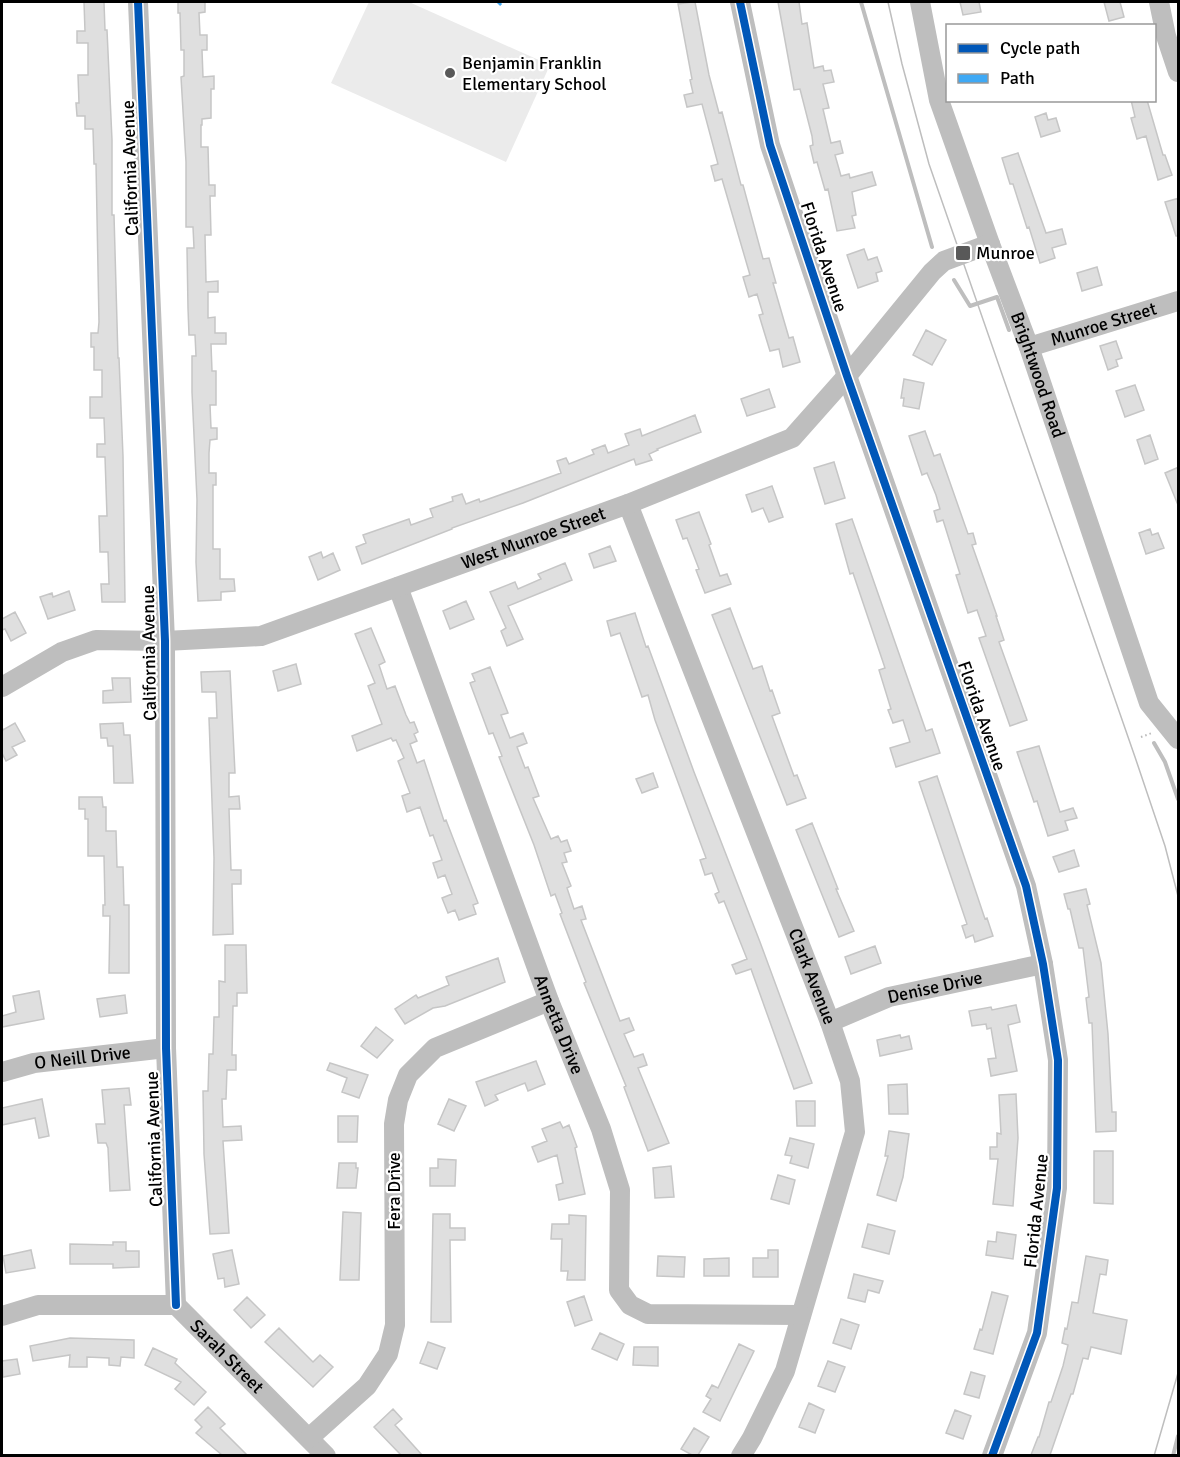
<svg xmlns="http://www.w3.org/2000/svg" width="1180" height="1457" viewBox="0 0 1180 1457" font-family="Signika,sans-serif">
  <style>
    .green { fill: #ebebeb }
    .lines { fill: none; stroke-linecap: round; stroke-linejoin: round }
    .stream { stroke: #bebebe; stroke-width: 4 }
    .building { fill: #dfdfdf; stroke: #c6c6c6; stroke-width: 1.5 }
    .path { stroke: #b9b9b9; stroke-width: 2; stroke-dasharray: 1.5 3; stroke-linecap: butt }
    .minor { stroke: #bebebe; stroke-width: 20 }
    .tram { stroke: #bebebe; stroke-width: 1.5 }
    .quiet { stroke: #3fa9f5; stroke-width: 6; stroke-dasharray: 12 6; stroke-linecap: butt }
    .cycleway-casing { stroke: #fff; stroke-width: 11 }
    .cycleway { stroke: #0057b8; stroke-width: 8 }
    .poi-dot { fill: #595959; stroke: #fff; stroke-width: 2 }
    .labels { text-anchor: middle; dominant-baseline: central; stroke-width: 4.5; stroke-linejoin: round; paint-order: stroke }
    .poi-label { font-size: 18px; fill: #000; stroke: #fff; text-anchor: start }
    .street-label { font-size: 18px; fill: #000; stroke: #fff }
  </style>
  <rect width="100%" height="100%" fill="#fff"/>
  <path class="green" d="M369 2H409L550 65 506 162 331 83Z"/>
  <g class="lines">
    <path class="stream" d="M861 2 932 247
      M954 280 970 306 997 297 1009 330
      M1154 743 1165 762 1178 799
      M1173 1456 1178 1436"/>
  </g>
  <path class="building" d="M84 2H104L105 30H107L112 140V215H114L115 251 118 358H119L123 456 125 602H102L101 584H109L108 552H100L99 516H107L105 457H97V444H105L104 418H90V397H102V370H94V347H91V333H98L99 322 96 164H94L93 129H85V116H77L76 103H79L78 75H88V43H77V31H85Z
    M178 2H205V12L199 13 200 35H207V50H202L203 77 214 76V89H211V118L202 119V125H201V147H208L209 185H215V196H210L211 235H205L206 282 218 281V292H208V318L215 317V333H226V344H211L212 371H216V405H210L211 428H217V439L210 440 209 453V473H216V485H213V549H220V579H234L235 591 221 592V600L198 601 196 562 197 500 192 392V356H196L195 335H189L188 308 187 248H194L193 227H186V162L181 77 184 76V50H181L180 13H178Z
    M692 2H695L709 75 719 113 722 112 741 185H743L763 259 769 258 776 283H773L789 338 793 337 800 362 783 367 779 349 770 351 759 315 763 314 757 294 749 297 743 277 750 275 722 179 715 181 711 166 718 164 702 104 687 107 684 95 693 93 690 80 692 79 678 4Z
    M778 2H799L802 24 807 23 814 68 823 66 824 71 831 70 834 82 823 84 829 108 823 109 831 143 840 141 843 153 835 155 841 176 849 174 850 178 872 172 876 185 852 192 856 215 852 216 855 228 837 231 828 189 825 190 817 162 814 163 810 146 813 145 812 136 800 89 794 90Z
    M960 2H979L981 12 963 15Z
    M1104 2H1120L1124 17 1109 21Z
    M1131 100H1147L1163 155H1165L1172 175 1158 180 1146 136 1137 139 1131 118 1135 117Z
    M1046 113 1048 120 1056 118 1060 131 1041 137 1035 117Z
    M1018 153 1046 233 1062 229 1066 244 1052 248 1055 258 1040 263 1029 227 1027 228 1013 184H1010L1002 158Z
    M1179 198V236H1176L1165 202Z
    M864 249 868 260 877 257 882 271 876 273 878 281 858 288 847 255Z
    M1097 267 1102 285 1082 291 1077 273Z
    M926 330 946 340 932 365 913 355Z
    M1116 341 1122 358 1116 360 1118 366 1108 370 1100 346Z
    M904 379 924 383 919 409 903 406 904 398H901Z
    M1135 385 1144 410 1125 417 1116 391Z
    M769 389 775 407 747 416 741 399Z
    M695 415 701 432 657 449 658 450 649 454 652 460 636 465 634 459 523 503 452 528V529L362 564 356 547 366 543 363 535 409 519 411 525 433 517 430 509 453 501 452 497 462 494 466 504 479 499 480 502 528 485 561 473 557 461 566 458 569 464 594 454 592 450 605 445 608 453 629 445 625 434 640 429 642 436Z
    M925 431 934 456 940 454 968 534 973 533 976 544 972 545 997 616H996L1004 640 999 642 1027 720 1010 726 979 638 986 636 977 610 968 613 956 575 960 574 943 520 937 522 934 511 940 509 936 495 927 473 922 475 909 436Z
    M1150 435 1158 459 1145 464 1137 440Z
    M834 462 845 498 825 504 814 468Z
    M1179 467V505H1178L1165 473Z
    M772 486 783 517 769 522 763 508 752 512 746 495Z
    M699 512 711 544 709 545 720 576 727 574 731 584 705 593 696 570 699 569 687 538 683 539 676 520Z
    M852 519 926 731 932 729 940 753 896 767 890 748 910 742 903 720 893 723 888 710 891 709 879 670 885 668 853 573 850 574 836 524Z
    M1150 529 1152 535 1158 533 1164 548 1146 554 1139 533Z
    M610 546 616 561 594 568 589 554Z
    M321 552 323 558 333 553 340 570 318 580 309 557Z
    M565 563 572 580 508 606 523 639 507 646 501 631 506 628 490 592 515 582 518 589 541 579 538 574Z
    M69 591 75 610 48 619 40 597 52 593 53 597Z
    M466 601 474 619 450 629 443 611Z
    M730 608 753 669 762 666 770 691 772 690 780 713 772 716 794 776 797 775 806 798 787 805 712 615Z
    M15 612 26 633 11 641 5 629 2 630V619Z
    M635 613 646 647 648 646 694 772 760 942 812 1083 794 1089 751 969 736 974 732 965 747 959 724 901 719 903 715 894 719 892 712 873 705 875 700 860 706 858 655 720 648 695 642 697 620 633 611 636 607 621Z
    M371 628 385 662 379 665 387 689 395 686 406 715 410 723 414 722 418 732 414 734 417 741 410 744 417 763 424 760 444 821 446 820 478 903 473 905 476 914 459 920 455 910 448 913 442 898 452 894 445 875 438 878 433 863 442 860 433 835 430 836 420 807 407 812 402 796 410 793 398 761 404 758 396 740 393 741 391 738 357 751 352 736 382 724 368 686 375 683 355 634Z
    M296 664 301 684 278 691 273 671Z
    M490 667 508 713 501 715 510 738 523 733 527 743 517 747 525 768 528 767 539 796 533 798 551 839 558 836 561 842 567 840 571 851 564 853 567 862 562 863 571 886 567 888 574 909 582 906 586 919 581 920 620 1021 629 1018 634 1030 624 1034 634 1057 643 1054 647 1065 638 1068 669 1143 648 1151 624 1087 626 1086 584 983 586 982 560 914 562 913 555 894 551 896 534 845 499 757 502 756 493 733 489 734 470 683 475 681 472 674Z
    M230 671 235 773H229V797L239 796 240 809H229L231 870H241V884H232L233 934 213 935 214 858 209 718H217L216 692H202L201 672Z
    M112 678H130L131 702 103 703V691L113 690Z
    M15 723 25 741 12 747 17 755 6 761 2 753V727L3 730Z
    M123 723 124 735H130L133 783H114L113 746H108L107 738H101L100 724Z
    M1039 746 1060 812 1073 808 1077 818 1065 821 1068 830 1048 836 1037 801 1034 802 1017 752Z
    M653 773 658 787 642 793 636 779Z
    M937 776 985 919 987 918 993 936 975 942 973 935 966 938 962 926 967 924 919 782Z
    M79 797H102L103 807H106V831H116L117 867H123L124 905H129V973H109L110 916H103V905H105L104 856H88V819H85V809H79Z
    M812 823 838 889H836L854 931 839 937 796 830Z
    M1074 850 1079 866 1059 872 1053 857Z
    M1086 889 1090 904 1087 905 1101 963 1108 1034 1112 1112H1116V1131L1096 1132 1092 1023H1089L1086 998 1089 997 1083 948H1079L1070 909H1068L1064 894Z
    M225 945H246L247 993H237V1006H233L232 1055H236V1070H227L226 1099H222L223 1127 241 1126 242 1140 223 1141 229 1233 210 1234 204 1154 203 1091H208L209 1054H213L214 1017H219V981L225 982Z
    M875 946 881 963 851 974 845 957Z
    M498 958 505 982 445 1006 433 1008 405 1024 395 1009 416 995 418 998 449 985 446 977Z
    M39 991 44 1019 2 1027V1016L16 1012 13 996Z
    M125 995 127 1013 100 1017 97 999Z
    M1016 1005 1020 1022 1008 1025 1017 1071 991 1076 988 1059 996 1058 991 1028 987 1029 986 1024 972 1026 969 1011 991 1007 992 1010Z
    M376 1027 393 1040 377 1058 361 1046Z
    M900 1035 901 1038 909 1036 912 1049 880 1056 877 1040Z
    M536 1061 545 1084 528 1091 525 1083 495 1095 498 1100 485 1106 476 1082Z
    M330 1063 368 1075 359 1098 342 1092 347 1078 327 1070Z
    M907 1084 908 1114H889L888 1085Z
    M129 1088 131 1105H124L130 1190 110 1191 108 1148 106 1143H98L96 1124H105L102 1090Z
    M1016 1094 1018 1138 1013 1206 993 1204 998 1159H990V1147H997V1133L1001 1134 999 1095Z
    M42 1099 49 1136 39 1138 35 1118 2 1125V1108Z
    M449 1099 466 1106 454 1131 438 1124Z
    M796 1101H815V1126H797Z
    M338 1116H358L357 1142H338Z
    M560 1122 563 1128 569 1125 577 1147 575 1148 585 1194 559 1200 556 1185 563 1183 557 1155 538 1162 532 1147 547 1141 542 1129Z
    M889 1131 909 1134 903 1177 896 1201 877 1195 888 1156H885Z
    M790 1138 814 1144 808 1168 790 1163 792 1156 785 1155Z
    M1094 1151H1113V1204L1094 1203Z
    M438 1159 456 1160 455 1186H430V1168H438Z
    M339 1163H356V1168H358L356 1188H337Z
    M671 1166 674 1197 655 1198 653 1168Z
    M778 1175 795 1180 789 1204 771 1199Z
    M343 1212 361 1213 359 1280H340Z
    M433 1214H450V1228H465V1240H450L451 1322H431Z
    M569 1215 586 1216 585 1280H567L568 1271H561L562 1239H551L552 1224H569Z
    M868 1224 895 1231 889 1254 862 1247Z
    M997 1232 1016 1235 1013 1259 986 1255 988 1241 996 1242Z
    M113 1242H126V1251H139V1267L113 1268V1264H70V1244L113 1245Z
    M31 1250 35 1268 6 1273 3 1256Z
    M232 1250 239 1284 225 1287 224 1278 218 1279 213 1254Z
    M768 1250H778V1277H753V1258H768Z
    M658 1256 685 1257 684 1277 657 1276Z
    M1086 1256 1108 1260 1106 1275 1100 1274 1093 1313 1127 1320 1121 1354 1091 1347 1088 1359 1083 1358 1073 1394H1071L1050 1455H1031L1038 1437H1039L1049 1402H1051L1063 1366 1068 1345 1062 1343 1065 1328 1067 1329 1072 1302 1078 1303Z
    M729 1258V1276H704V1259Z
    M854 1274 883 1281 879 1293 868 1290 865 1302 848 1298Z
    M992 1292 1008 1296 993 1354 974 1349 980 1329 982 1330Z
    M584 1296 592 1320 575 1326 567 1302Z
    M247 1297 265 1315 251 1328 234 1310Z
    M841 1319 859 1325 851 1349 833 1343Z
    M279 1328 313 1362 320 1355 333 1367 313 1387 265 1342Z
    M600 1333 624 1344 617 1360 592 1349Z
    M70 1338 134 1340V1358L121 1357 120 1366 109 1365V1358L87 1357V1367H69L70 1355 33 1361 30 1346Z
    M428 1342 445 1348 437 1369 420 1363Z
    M739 1344 754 1351 720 1421 703 1412 711 1399 706 1396 712 1385 718 1388Z
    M634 1347H658V1366L633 1365Z
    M153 1348 177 1359 175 1363 206 1392 194 1405 175 1389 181 1382 145 1365Z
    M17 1359 20 1374 3 1377 2 1361Z
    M828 1361 845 1367 835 1392 818 1386Z
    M971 1372 985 1376 979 1398 964 1394Z
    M809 1403 824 1410 815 1433 799 1427Z
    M208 1407 225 1424 220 1428 247 1455H222L196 1433 202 1427 195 1420Z
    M393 1409 402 1419 395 1425 422 1455H401L374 1427Z
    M955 1410 971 1416 963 1439 946 1433Z
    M694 1428 709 1437 698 1455H692L681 1449Z"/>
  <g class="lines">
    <path class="path" d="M1141 737 1152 733"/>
    <g class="minor">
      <path d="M138 2 165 641 166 1048 176 1305"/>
      <path d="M740 2 770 145 847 376 1026 886 1043 964 1058 1060 1057 1188 1037 1333 992 1456"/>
      <path id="s1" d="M920 2 939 100 990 244 1029 347 1149 703 1178 739"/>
      <path d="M1159 2 1166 36 1178 72"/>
      <path id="s2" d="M1029 347 1178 301"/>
      <path id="s3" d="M628 504 830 1022 850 1081 855 1132 785 1371 752 1438 741 1456"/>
      <path id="s4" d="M398 587 549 1001 601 1129 620 1190 619 1290 630 1305 648 1314 801 1315"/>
      <path id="s5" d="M2 687 62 652 96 640 165 641 261 636 628 504 792 438 847 376 932 272 944 261 990 244"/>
      <path id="s6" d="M830 1022 889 997 1043 964"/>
      <path id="s7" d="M2 1072 34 1063 166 1048"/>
      <path id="s8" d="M2 1316 38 1305H176L326 1456"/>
      <path d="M309 1438 367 1386 388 1354 395 1325 394 1124 398 1100 408 1075 435 1048 549 1001"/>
    </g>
    <path class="tram" d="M888 2 902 64 929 164 1135 757 1165 846 1178 896
      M1154 1456 1178 1373"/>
    <path class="quiet" d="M498 4 500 2"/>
    <g class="cycleway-casing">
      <path id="cycleway" d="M138 2 165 641 166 1048 176 1305
        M740 2 770 145 847 376 1026 886 1043 964 1058 1060 1057 1188 1037 1333 992 1456"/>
    </g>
    <use href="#cycleway" class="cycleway"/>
  </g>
  <g class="poi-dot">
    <circle cx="450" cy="73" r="6"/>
    <rect x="955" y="245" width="16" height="16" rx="3"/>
  </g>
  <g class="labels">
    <g class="poi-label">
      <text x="462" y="63">Benjamin Franklin<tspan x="462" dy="21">Elementary School</tspan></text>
      <text x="976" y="253">Munroe</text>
    </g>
    <g class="street-label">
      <text transform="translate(130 168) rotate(-92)">California Avenue</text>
      <text transform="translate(824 257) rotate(72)">Florida Avenue</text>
      <text stroke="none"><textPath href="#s2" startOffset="78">Munroe Street</textPath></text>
      <text stroke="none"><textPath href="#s1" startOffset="392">Brightwood Road</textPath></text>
      <text stroke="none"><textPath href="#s5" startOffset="560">West Munroe Street</textPath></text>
      <text transform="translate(149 653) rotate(-91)">California Avenue</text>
      <text transform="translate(982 716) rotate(71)">Florida Avenue</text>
      <text stroke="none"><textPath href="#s3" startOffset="507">Clark Avenue</textPath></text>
      <text stroke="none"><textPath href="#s6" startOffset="111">Denise Drive</textPath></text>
      <text stroke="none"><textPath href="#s4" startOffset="466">Annetta Drive</textPath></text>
      <text stroke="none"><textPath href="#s7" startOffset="82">O Neill Drive</textPath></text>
      <text transform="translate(154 1139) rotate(-92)">California Avenue</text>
      <text transform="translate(394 1191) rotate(-90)">Fera Drive</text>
      <text transform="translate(1036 1211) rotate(-84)">Florida Avenue</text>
      <text stroke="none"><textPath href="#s8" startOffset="248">Sarah Street</textPath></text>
    </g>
  </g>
  <rect width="1180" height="1457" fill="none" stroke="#000000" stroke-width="6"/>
  <rect x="946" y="24" width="210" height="78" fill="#ffffff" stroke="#999999" stroke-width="1.5"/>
  <rect x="958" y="44" width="30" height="9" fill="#0057b8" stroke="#999999" stroke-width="1.5"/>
  <text x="1000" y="54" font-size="18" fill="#000000">Cycle path</text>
  <rect x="958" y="74" width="30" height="9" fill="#3fa9f5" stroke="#999999" stroke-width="1.5"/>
  <text x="1000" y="84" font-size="18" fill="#000000">Path</text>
</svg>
